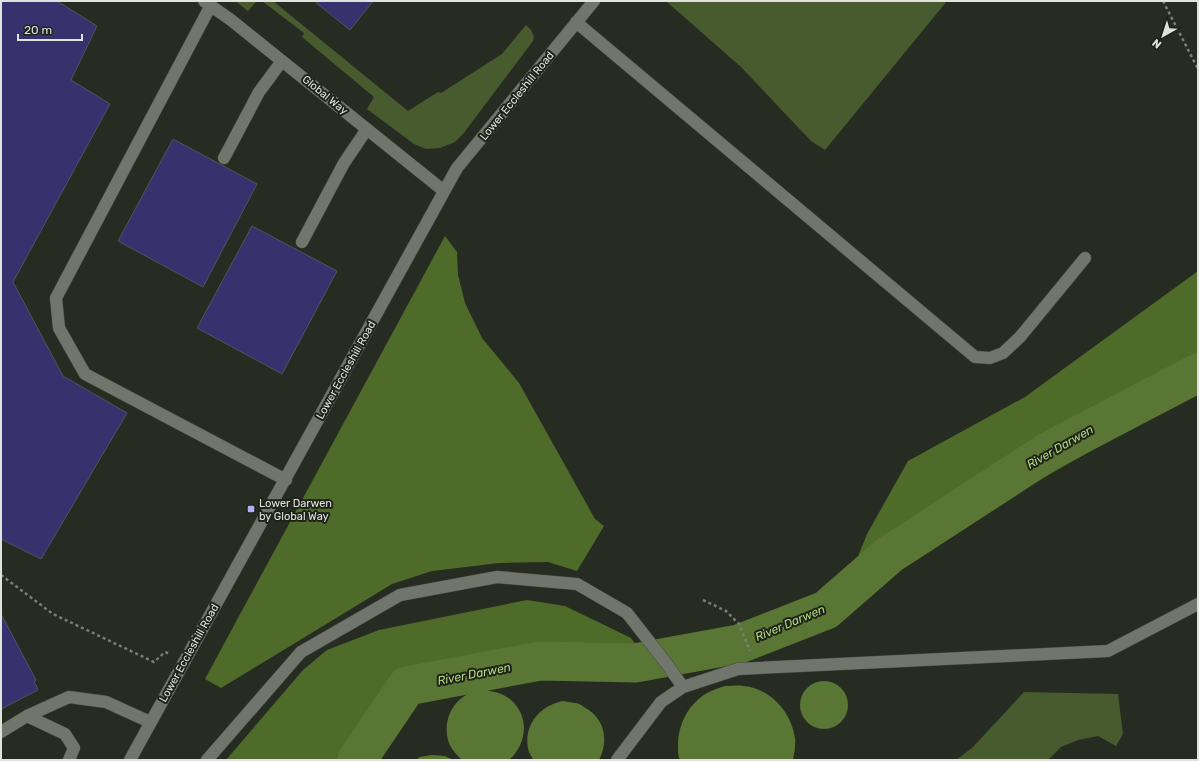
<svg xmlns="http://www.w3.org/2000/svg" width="1199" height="761" viewBox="0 0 1199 761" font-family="Rubik,sans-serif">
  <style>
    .green { fill: #475b2e }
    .forest { fill: #4f6b29 }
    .water { fill: #597634 }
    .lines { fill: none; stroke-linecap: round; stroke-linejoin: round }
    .river { stroke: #597634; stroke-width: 39 }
    .building { fill: #37326d; stroke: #52525d }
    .minor-casing { stroke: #464a42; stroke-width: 13 }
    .path { stroke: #7a7e76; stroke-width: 2.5; stroke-dasharray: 3 3; stroke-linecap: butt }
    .minor { stroke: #70766b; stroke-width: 12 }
    .poi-dot { fill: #afaefa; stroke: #1e2219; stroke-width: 1.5 }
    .labels { text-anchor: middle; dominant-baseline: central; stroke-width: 4; stroke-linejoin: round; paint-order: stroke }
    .street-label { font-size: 11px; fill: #e0e3dd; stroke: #1e2219 }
    .poi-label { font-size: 11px; fill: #e0e3dd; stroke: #1e2219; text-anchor: start }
    .water-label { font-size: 12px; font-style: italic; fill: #afda7d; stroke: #1e2219 }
  </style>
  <rect width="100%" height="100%" fill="#272c23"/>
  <path class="green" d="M235 1H257L248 11Z
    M262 1H273L408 111 438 92 441 93 502 54 526 25 531 30 534 37 533 41 463 134 455 142 440 148 426 149 414 144 367 109 374 97 302 37 304 33Z
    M666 1H947L825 150 811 141 741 67Z
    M1024 692 1118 694 1123 734 1116 746 1098 736 1078 740 1061 747 1048 760H956L972 748Z"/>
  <path class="forest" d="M445 236 457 252 458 275 465 303 482 338 519 383 595 519 604 526 577 571 548 562 499 563 432 571 392 584 221 688 205 679Z
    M1198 271V359L1194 365 857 559 867 534 908 461 1025 397Z
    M1198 382V390L950 531 1048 465Z
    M527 600 565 606 631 638 643 655 541 653 412 674 399 677 390 686 340 760H226L303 670 327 650 379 630Z"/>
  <path class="water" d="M800 705a24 24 0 1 1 48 0a24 24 0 1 1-48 0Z
    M725 686C731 686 738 685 744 686 771 689 791 712 795 738 796 745 794 754 793 760H680C678 756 678 752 678 748 677 726 688 704 707 693 712 690 719 688 725 686Z
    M482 690C493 691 503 693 511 700 530 717 527 744 509 760H462C456 754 450 748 448 740 443 721 452 701 470 693 474 691 478 691 482 690Z
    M563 701C567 702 571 702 575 703 578 703 581 705 584 707 605 718 609 740 599 760H533C532 757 530 754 529 752 523 733 533 713 551 705 554 703 559 702 563 701Z
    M432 755 445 756 453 760H416L420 757Z"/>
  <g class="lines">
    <path class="river" d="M357 760 407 686 540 661 635 663 739 644 826 610 889 555 1049 451 1198 373"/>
  </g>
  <path class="building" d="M1 1H57L97 26 71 80 110 104 13 282 63 376 127 413 41 559 1 539Z
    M314 1H373L350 30Z
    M173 139 257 184 203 287 118 241Z
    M252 226 337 271 282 374 197 328Z
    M1 614 36 680 34 681 38 690 1 709Z"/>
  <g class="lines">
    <g class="minor-casing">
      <path id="minor" d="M204 1 231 20 444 191
        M211 5 56 298 59 328 85 374 286 480
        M576 22 975 357 990 358 1003 353 1020 337 1085 258
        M224 158 259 92 282 61
        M302 242 344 163 367 129
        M27 716 65 734 74 748 69 760
        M1 732 27 716 69 697 106 702 150 722
        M130 760 457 168 594 1
        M207 760 301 652 400 595 497 577 577 584 627 613 666 663 683 687
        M617 760 661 702 683 687 738 669 1108 651 1198 604"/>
    </g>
    <path class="path" d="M1163 1 1198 69
      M1 575 53 614 154 662 165 652 170 654
      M703 600 726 611 739 624 750 651"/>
    <use href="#minor" class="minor"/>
  </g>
  <rect class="poi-dot" x="247" y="505" width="8" height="8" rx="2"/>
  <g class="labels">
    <g class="street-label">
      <text transform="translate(325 95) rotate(39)">Global Way</text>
      <text transform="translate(517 96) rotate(-51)">Lower Eccleshill Road</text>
      <text transform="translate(346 370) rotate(-61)">Lower Eccleshill Road</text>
      <text transform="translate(189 653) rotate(-61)">Lower Eccleshill Road</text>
    </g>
    <g class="poi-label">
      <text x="259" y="503">Lower Darwen<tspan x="259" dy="13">by Global Way</tspan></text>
    </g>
    <g class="water-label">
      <text transform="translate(1060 447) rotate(-30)">River Darwen</text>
      <text transform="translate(790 623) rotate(-23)">River Darwen</text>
      <text transform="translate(474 674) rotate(-11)">River Darwen</text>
    </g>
  </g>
  <rect width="1199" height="761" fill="none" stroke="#e0e3dd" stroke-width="4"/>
  <g transform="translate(1163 36) rotate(219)" stroke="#1e2219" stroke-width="3" paint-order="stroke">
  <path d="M0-3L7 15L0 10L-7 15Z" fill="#e0e3dd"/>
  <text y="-6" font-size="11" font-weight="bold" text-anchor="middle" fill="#e0e3dd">N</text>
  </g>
  <path d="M18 34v6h64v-6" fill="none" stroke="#e0e3dd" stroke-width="2"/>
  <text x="24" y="34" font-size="12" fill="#e0e3dd" stroke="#1e2219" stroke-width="3" paint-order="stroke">20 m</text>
</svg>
